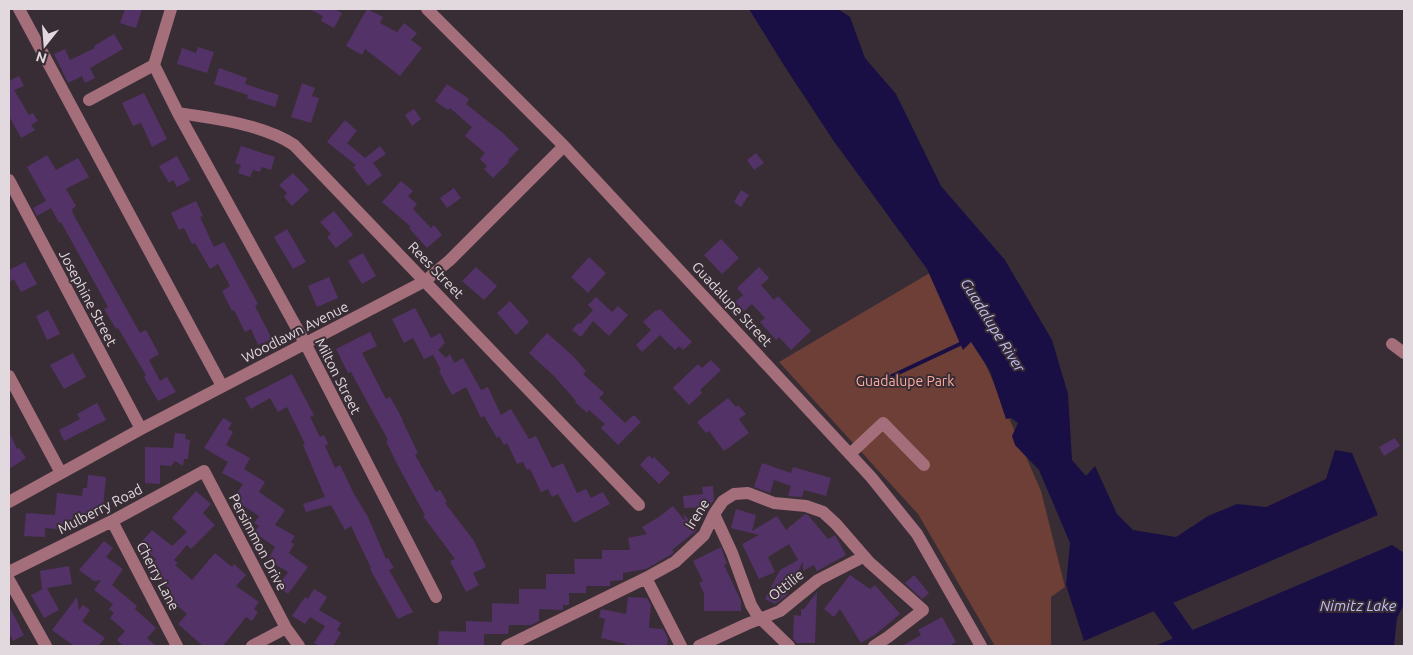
<svg xmlns="http://www.w3.org/2000/svg" width="1413" height="655" viewBox="0 0 1413 655" font-family="Ubuntu,sans-serif">
  <style>
    .green { fill: #6d3f36 }
    .water { fill: #190f45 }
    .lines { fill: none; stroke-linecap: round; stroke-linejoin: round }
    .stream { stroke: #190f45; stroke-width: 4 }
    .river { stroke: #190f45; stroke-width: 21 }
    .building { fill: #533267 }
    .minor { stroke: #a46f7b; stroke-width: 12 }
    .labels { text-anchor: middle; dominant-baseline: central; stroke-width: 4; stroke-linejoin: round; paint-order: stroke }
    .street-label { font-size: 14px; fill: #e1d9de; stroke: #392d35 }
    .park-label { font-size: 14px; fill: #feac9d; stroke: #392d35 }
    .water-label { font-size: 15px; font-style: italic; fill: #bdbef3; stroke: #392d35 }
  </style>
  <rect width="100%" height="100%" fill="#392d35"/>
  <path class="green" d="M933 271 977 345 1041 491 1065 587 1051 597V646H995L918 514 779 362Z"/>
  <path class="water" d="M749 9H838L850 17 865 58 896 94 941 186 1005 260 1052 340 1068 394 1072 460 1086 476 1095 466 1117 514 1133 530 1176 537 1208 516 1237 504 1266 507 1326 479 1335 450 1352 453 1378 515 1084 641 1066 585 1070 543 1039 470 1015 445 1012 436 1018 423 1011 418 1006 419 990 371 971 342 963 350 927 269 833 140 785 67Z
    M1392 545 1404 553V604L1397 618 1394 646H1155Z"/>
  <g class="lines">
    <path class="stream" d="M892 376 960 344 963 340"/>
    <path class="river" d="M1148 585 1191 646"/>
  </g>
  <path class="building" d="M125 9H142L136 28 120 23Z
    M309 9H334L342 13 334 28 321 21 323 16Z
    M367 9 383 17 380 23 397 32 404 23 417 33 411 40 422 48 400 76 365 49 362 55 346 46Z
    M114 34 123 49 90 68 95 78 85 83 82 76 68 83 54 54 65 49 70 60 95 48 94 46Z
    M198 47 214 52 207 73 177 64 182 48 196 53Z
    M219 68 247 78 245 84 279 95 275 107 247 98 248 95 214 84Z
    M19 76 24 86 14 90 29 115 33 113 38 121 31 125 35 130 21 138 9 116V81Z
    M302 83 315 88 312 96 319 98 311 123 291 117Z
    M447 84 469 99 466 104 504 134 519 149 508 160 509 162 493 178 484 169 487 166 480 159 485 153 465 136 472 127 450 108 448 110 435 101Z
    M144 93 167 139 152 147 141 123 133 126 122 103Z
    M414 109 421 119 412 126 405 115Z
    M345 120 357 131 347 143 365 158 380 146 386 154 373 163 382 175 368 186 353 167 356 165 327 142Z
    M241 146 275 157 271 170 262 167 260 172 253 170 250 177 238 173 241 165 235 163Z
    M756 153 764 163 754 170 747 160Z
    M47 155 56 170 78 158 89 177 66 189 76 206 72 209 73 212H72L140 333 146 330 159 354 149 360 160 381 167 377 176 392 158 401 144 377 146 375 118 328 116 329 104 309 108 307 61 222 59 223 51 208 37 216 33 208 46 201 27 167Z
    M177 156 190 180 177 187 173 180 169 183 159 166Z
    M293 173 309 190 292 206 284 197 287 193 279 185Z
    M401 181 413 191 408 196 417 204 413 209 431 228 434 225 442 235 427 248 409 228 411 227 382 202Z
    M454 188 461 198 447 208 440 198Z
    M741 190 749 195 741 207 734 202Z
    M196 201 203 216 200 217 214 247 224 242 258 304 255 306 272 339 258 345 251 329 245 332 234 310 232 311 222 291 230 286 218 264 210 269 195 243 192 244 184 228 179 230 171 213Z
    M334 211 353 235 336 248 327 237 331 234 320 222Z
    M287 229 306 262 293 269 274 237Z
    M721 239 739 258 722 274 704 255Z
    M363 253 376 276 362 284 348 261Z
    M589 257 606 273 588 293 571 277Z
    M25 262 37 284 21 292 14 279 9 282V270Z
    M476 267 497 286 484 300 462 281Z
    M759 267 769 278 761 285 774 300 778 296 811 331 791 350 779 337 776 340 760 322 765 318 752 304 744 311 735 302 743 295 737 288Z
    M329 277 338 298 317 307 308 286Z
    M596 297 612 312 618 306 628 315 609 336 593 321 581 337 572 330 578 323 580 324 593 310 588 305Z
    M510 301 529 322 516 335 497 313Z
    M415 308 431 338 440 333 445 343 438 350 446 358 450 354 454 363 463 358 481 390 488 387 501 415 511 409 529 439 536 436 552 468 563 463 577 493 586 489 591 498 603 492 610 504 574 523 558 494 552 497 548 489 541 492 530 469 527 470 523 462 517 464 507 443 504 445 499 436 497 438 484 416 481 418 466 387 452 395 439 371 441 370 433 355 424 359 413 338 404 343 392 319Z
    M660 309 692 342 683 350 679 346 675 350 660 335 642 352 636 345 651 330 643 322 656 310 657 311Z
    M48 310 60 334 47 340 36 316Z
    M370 332 377 346 362 353 386 399 390 397 403 420H402L418 453 415 455 436 492 440 490 447 502 445 503 474 541 486 567 473 573 479 585 466 592 450 561 455 559 423 516 425 515 397 464 386 441 388 440 351 372 348 373 336 349Z
    M547 333 573 356 586 371 583 374 604 393 599 398 625 423 634 415 641 422 618 445 601 428 605 424 589 410 587 413 575 402 576 401 554 376 529 353Z
    M73 353 86 377 64 389 50 365Z
    M711 360 721 370 700 390 702 393 689 405 673 388 698 364 702 368Z
    M292 374 314 415 310 417 320 437 324 435 328 444 325 446 335 468 340 465 354 494 368 517 386 559 388 558 394 568 389 570 413 612 398 619 370 569 371 568 351 526 345 530 331 505 306 512 303 504 325 497 303 445 305 444 287 407 278 412 270 398 251 409 245 398Z
    M728 398 736 407 738 405 746 414 739 419 749 433 724 451 709 431 706 433 697 422Z
    M97 403 106 420 64 441 59 430 80 419 77 414Z
    M223 418 232 423 228 429 233 432 226 445 250 458 244 469 265 482 259 492 285 510 275 525 295 536 291 542 294 544 289 553 308 567 288 594 278 586 288 572 268 560 275 547 254 532 259 526 254 523 259 516 233 499 243 484 222 473 228 462 204 448Z
    M9 431 17 449 19 448 26 458 9 469Z
    M175 433 186 434 185 439 190 440 188 459H184L183 466 175 461 171 466 160 465V484L145 483V447L173 448Z
    M1395 438 1400 446 1384 456 1379 447Z
    M649 455 652 459 654 457 670 473 659 484 640 465Z
    M762 463 791 473 793 467 831 478 826 496 804 490 802 497 788 496 791 486 774 480 770 493 754 487Z
    M88 475 106 477 103 508H99L98 517 73 515 72 522H69V530L45 528V537L24 536 26 513 55 515 57 493 82 496 83 488H87Z
    M713 486 714 500 709 507 684 508 683 496 703 494 702 487Z
    M196 491 211 504 203 513 215 525 191 549 187 545 174 560 178 563 175 565 192 580 215 553 232 567 234 564 246 575 236 586 259 602 254 609 258 612 252 621 246 617 223 646H203L178 624 187 614 165 595 170 589 147 570 156 559 139 545 152 530 172 546 187 532 172 518Z
    M673 506 685 521 684 514 697 530 672 550 674 552 672 554 646 569 623 573V580L610 581V586H586V593H569V605H563V610L539 609V621L531 625H509L508 634H484V646H438L439 631 466 632V621L492 622V603L519 604V589H546V574H575L574 559H602V550H630L628 538 647 534 642 527 659 517Z
    M736 509 756 515 752 531 777 516 786 530 805 514 808 515 828 539 835 535 846 555 817 571 814 565 803 571V561L786 596 775 604 765 599 780 570 798 560 789 544 768 557 775 572 759 579 742 544 759 535 731 528Z
    M104 541 113 548 106 557 123 569 112 585 137 606 135 609 156 628 147 638 156 646H123L117 640 125 631 110 618 114 613 109 609 113 604 94 590 101 580 94 581 79 570Z
    M721 547 727 564 724 565 741 601V611H704V593L699 583 703 581 693 561Z
    M69 566 72 584 47 588 59 610 44 618 31 595 43 589H42L40 571Z
    M850 575 870 589 875 585 900 614 876 634 861 643 840 609 834 617 824 609Z
    M914 575 929 593 922 599 905 583Z
    M314 589 327 597 319 610 341 623 337 630 341 633 333 646H320L314 643 325 626 310 617 305 624 292 616 305 597 308 599Z
    M817 592 815 643H796L793 638 794 615 801 616V609H804Z
    M77 597 79 610 83 605 90 610 82 621 105 638 98 646H74L52 630Z
    M628 597 647 598 651 605 649 628 663 629 668 638 667 646H625L626 644 601 638 605 619 599 617 601 609 626 614Z
    M9 606 24 635 13 641 9 632Z
    M942 617 956 642 949 646H902L921 635 918 630Z"/>
  <g class="lines">
    <path class="minor" d="M19 9 222 386
      M427 9 564 146 871 477 917 534 981 646
      M154 65 178 113 305 343 436 597
      M154 65 171 9
      M89 100 154 65
      M178 113C213 118 265 125 294 145L639 505
      M9 180 141 429
      M1392 344 1404 353
      M9 376 61 473
      M850 454 883 423 924 465
      M9 502 141 429 425 281 450 260 564 146
      M714 514 732 553 751 605 757 615 789 646
      M112 521 177 646
      M9 572 112 521 204 471 286 628 299 646
      M646 578 681 646
      M9 580 46 646
      M252 646 286 628
      M507 646 646 578 675 562 704 535 714 514 723 501 734 494 748 493 774 503 806 506 823 512 836 524 869 562 923 610 888 637 874 646
      M699 646 747 624 780 611 818 580 863 557"/>
  </g>
  <g class="labels">
    <g class="street-label">
      <text transform="translate(436 270) rotate(46)">Rees Street</text>
      <text transform="translate(88 298) rotate(62)">Josephine Street</text>
      <text transform="translate(732 304) rotate(47)">Guadalupe Street</text>
      <text transform="translate(295 332) rotate(-27)">Woodlawn Avenue</text>
      <text transform="translate(338 376) rotate(63)">Milton Street</text>
      <text transform="translate(100 509) rotate(-27)">Mulberry Road</text>
      <text transform="translate(697 514) rotate(-58)">Irene</text>
      <text transform="translate(258 542) rotate(62)">Persimmon Drive</text>
      <text transform="translate(158 576) rotate(62)">Cherry Lane</text>
      <text transform="translate(786 585) rotate(-38)">Ottilie</text>
    </g>
    <g class="park-label">
      <text x="905" y="381">Guadalupe Park</text>
    </g>
    <g class="water-label">
      <text transform="translate(993 325) rotate(58)">Guadalupe River</text>
      <text x="1358" y="605">Nimitz Lake</text>
    </g>
  </g>
  <rect width="1413" height="655" fill="none" stroke="#e1d9de" stroke-width="20"/>
  <g transform="translate(45 45) rotate(197)" stroke="#392d35" stroke-width="4" paint-order="stroke">
  <path d="M0-4L9 19L0 12L-9 19Z" fill="#e1d9de"/>
  <text y="-8" font-size="14" font-weight="bold" text-anchor="middle" fill="#e1d9de">N</text>
  </g>
</svg>
